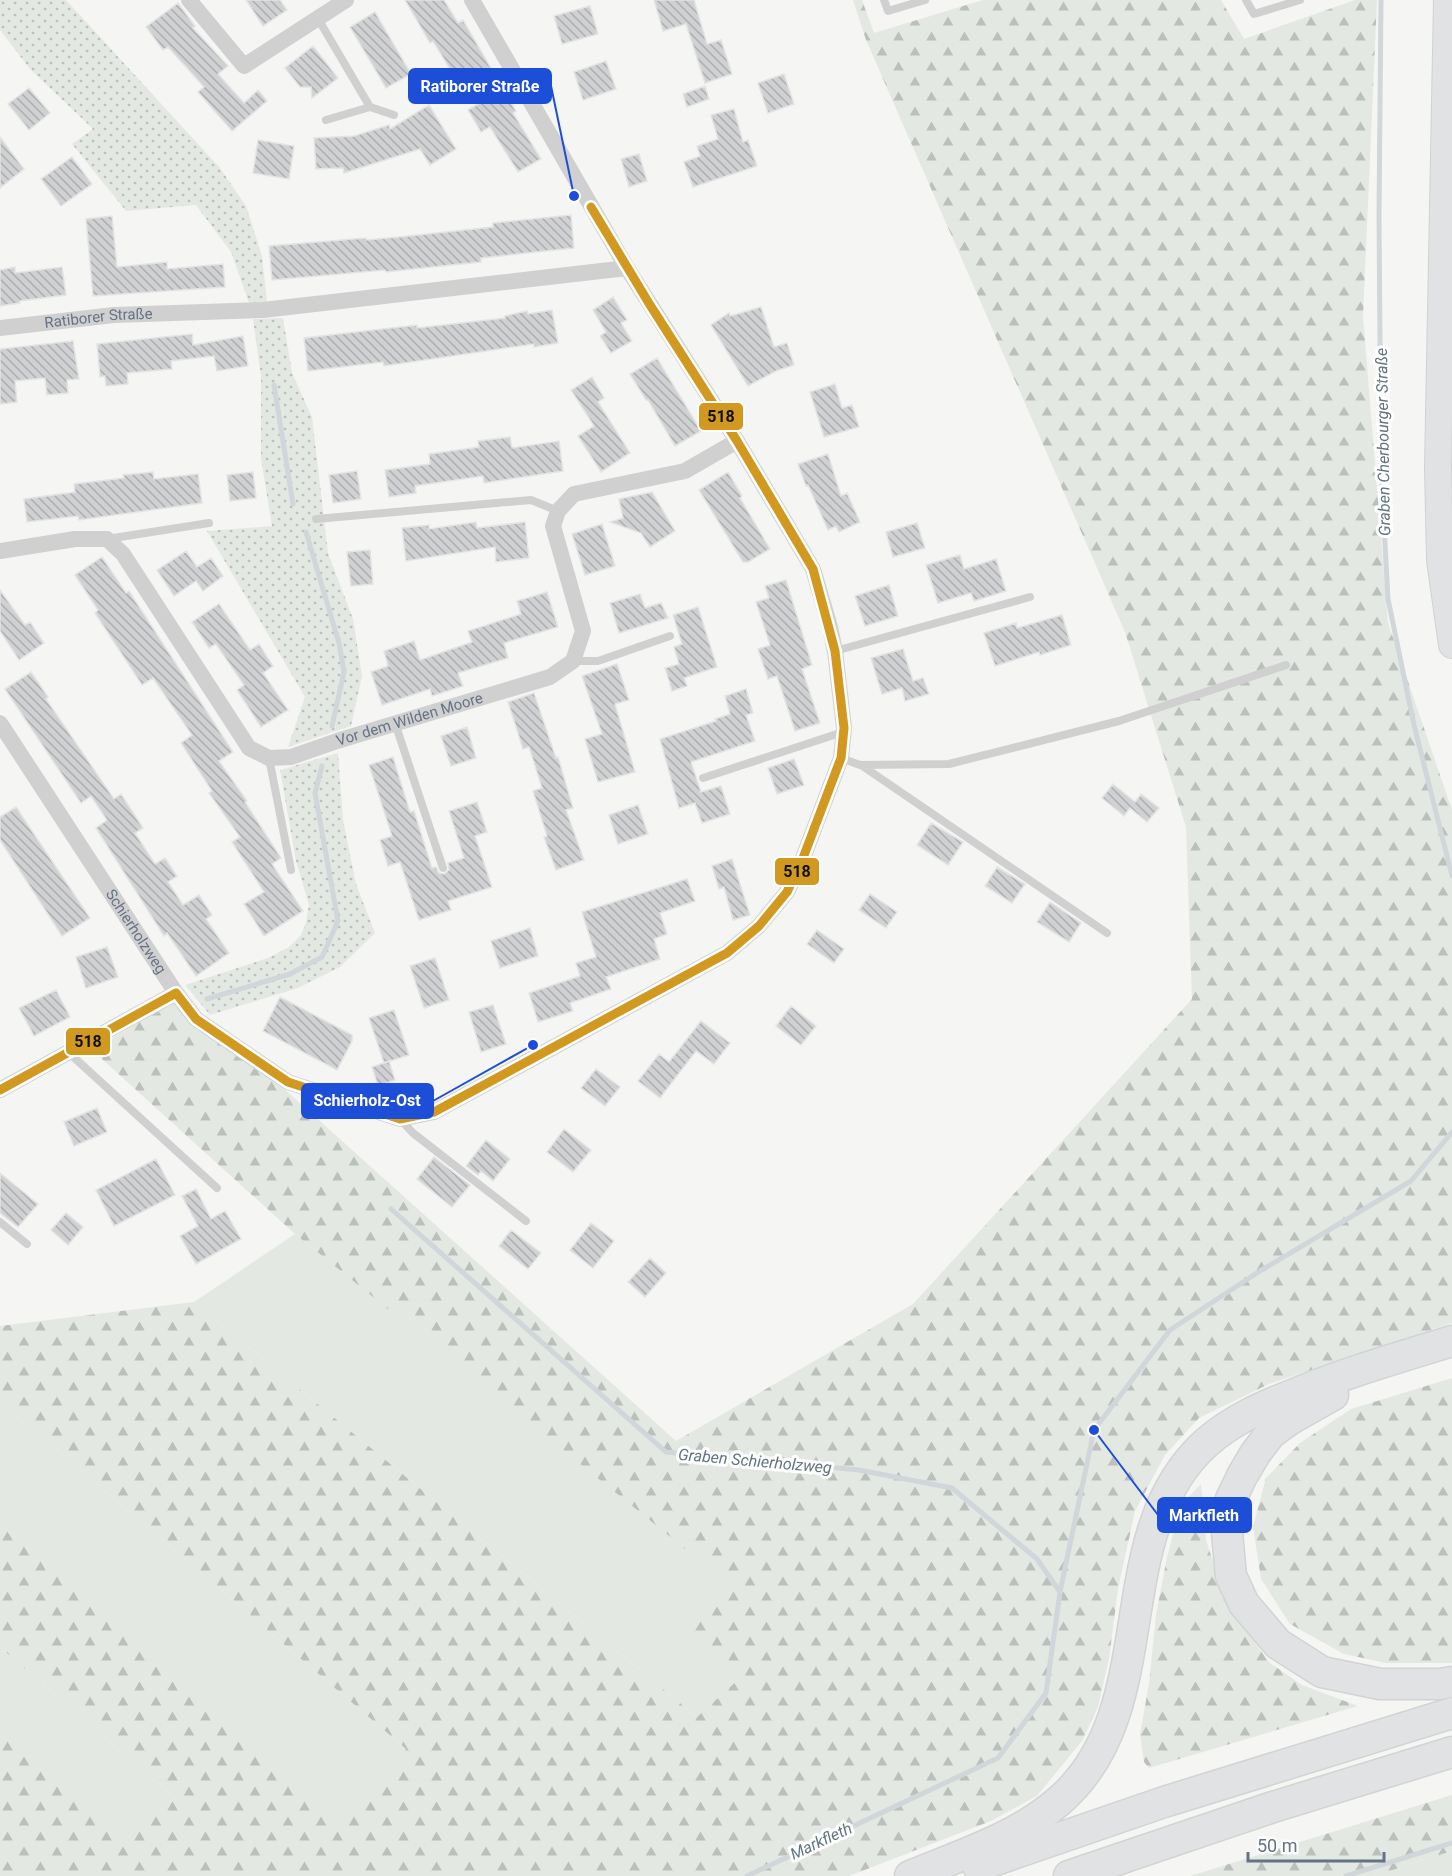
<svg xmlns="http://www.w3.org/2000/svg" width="1452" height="1876" viewBox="0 0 1452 1876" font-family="Roboto,sans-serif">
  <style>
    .green { fill: #e4e8e2 }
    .forest { fill: url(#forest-firs) }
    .park { fill: url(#park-dots) }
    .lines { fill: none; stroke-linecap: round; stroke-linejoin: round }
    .stream { stroke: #d0d6d9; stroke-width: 5 }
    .building { fill: url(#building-back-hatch); stroke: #e4e4e4; stroke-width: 1.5 }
    .primary-casing { stroke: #d1d1d2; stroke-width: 28 }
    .highway-casing { stroke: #d2d3d3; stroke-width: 33 }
    .lane { stroke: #d0d0d1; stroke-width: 8 }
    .street { stroke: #d0d0d1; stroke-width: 16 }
    .primary { stroke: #e1e2e3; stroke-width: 26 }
    .highway { stroke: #e1e2e3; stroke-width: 30 }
    .bus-1-casing { stroke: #fff; stroke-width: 14 }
    .bus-1 { stroke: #d29921; stroke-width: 9 }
    .labels { text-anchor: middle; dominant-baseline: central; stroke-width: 6; stroke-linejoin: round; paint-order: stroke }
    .street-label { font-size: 15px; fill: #657385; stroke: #fff }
    .water-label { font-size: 16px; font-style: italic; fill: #607581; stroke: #fff }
    .leader { fill: none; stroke: #1d4ed8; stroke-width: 2 }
    .callout-dot { fill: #1d4ed8; stroke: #fff; stroke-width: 2 }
    .callout { fill: #1d4ed8; stroke: #1d4ed8; stroke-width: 2 }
    .callout-label { font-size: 16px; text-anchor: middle; font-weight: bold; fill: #fff }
    .line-badge { stroke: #fff; stroke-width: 2 }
    .pale-badge-label { font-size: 16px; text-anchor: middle; font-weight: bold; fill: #111 }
  </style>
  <defs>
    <pattern id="forest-firs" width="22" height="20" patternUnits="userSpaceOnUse" patternTransform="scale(1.5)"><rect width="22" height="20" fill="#e4e8e2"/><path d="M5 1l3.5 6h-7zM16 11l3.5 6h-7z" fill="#bcc0bd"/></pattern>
    <pattern id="park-dots" width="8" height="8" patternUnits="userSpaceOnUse" patternTransform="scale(1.5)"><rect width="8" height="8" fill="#e4e8e2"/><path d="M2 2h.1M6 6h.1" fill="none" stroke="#bcc0bd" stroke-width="1.8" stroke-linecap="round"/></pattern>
    <pattern id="building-back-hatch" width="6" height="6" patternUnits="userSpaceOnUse" patternTransform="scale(1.5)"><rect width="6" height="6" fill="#d0d1d2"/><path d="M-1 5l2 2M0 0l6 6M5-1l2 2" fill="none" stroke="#acaeb0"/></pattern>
  </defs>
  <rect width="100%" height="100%" fill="#f5f5f4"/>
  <path class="green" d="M295 1234 736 1589 740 1679 697 1717 194 1302Z
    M0 1404 34 1430 406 1749 344 1822 0 1524Z
    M0 1647 175 1798 126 1837 0 1726Z
    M1452 1851V1876H1374Z"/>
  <path class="forest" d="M853 0H862L874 33 983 0H1221L1244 39 1355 0H1377L1363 316 1388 623 1452 810V1323L1269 1384 1199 1418 1165 1455 1135 1511 1118 1589 1109 1659 1098 1707 1082 1741 1037 1796 991 1821 849 1876H0V1726L126 1836 175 1798 0 1647V1524L344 1821 406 1749 34 1430 0 1404V1326L194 1302 697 1717 739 1679 682 1627 735 1589 295 1234 92 1050 176 1001 282 1087 676 1441 913 1304 1192 999 1186 827 1125 632 866 40Z
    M1452 1378V1663H1386L1344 1654 1290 1624 1261 1579 1253 1527 1266 1478 1300 1443 1351 1409Z
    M1201 1484 1206 1540 1220 1583 1240 1623 1270 1663 1302 1685 1358 1706 1149 1768 1144 1762 1140 1735 1149 1683 1156 1615 1167 1557 1181 1505Z
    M1452 1795V1851L1374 1876H1190Z"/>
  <path class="park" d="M0 0H66L220 168 246 206 262 256 267 302 249 303 231 252 196 205 126 211 72 144 93 129 30 69 0 30Z
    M283 318 292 373 312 417 328 553 353 619 362 676 351 726 288 747 305 697 207 531 272 526 261 459V376L253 319Z
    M338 753 343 820 356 884 375 933 340 967 298 988 210 1015 185 985 268 958 289 947 301 935 306 922 309 905 296 861 280 770Z"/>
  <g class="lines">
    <path class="stream" d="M1381 0 1379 215 1381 470 1388 599 1414 725 1452 876
      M274 385 293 504
      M306 532 339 643 344 672 332 726
      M207 999 290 974 322 957 338 921 315 793 322 766
      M391 1209 666 1452 859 1470 952 1488 1037 1559 1060 1592
      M747 1876 998 1758 1046 1693 1060 1592 1094 1430 1170 1330 1260 1271 1411 1181 1452 1132
      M1346 1876 1452 1843"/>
  </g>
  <path class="building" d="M246 0H280L287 10 263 26Z
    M405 0H444L458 23 463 20 516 111 513 113 541 159 518 172 490 127 481 132 468 110 480 103 460 70 453 74 433 41 430 43Z
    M654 0H694L707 44 721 40 732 74 705 83 686 24 663 31Z
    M178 3 195 26 193 28 228 66 218 74 244 103 258 90 267 101 232 131 198 92 204 87 168 47 163 50 146 27Z
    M590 6 598 34 562 44 554 16Z
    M375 12 411 74 386 88 350 27Z
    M313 46 338 78 312 98 311 87H300L285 68Z
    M606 61 616 89 583 100 574 72Z
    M784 74 794 104 768 113 758 83Z
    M705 86 709 99 687 107 683 94Z
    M29 88 50 113 29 130 8 104Z
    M429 105 456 149 430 165 420 149 344 173 343 168 316 169 314 138 354 136 389 125 390 129Z
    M734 109 743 142 748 140 757 166 693 187 684 162 700 156 697 146 718 139 711 115Z
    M0 137 24 169 0 188Z
    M258 140 294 146 289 179 253 173Z
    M639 154 647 181 629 187 621 159Z
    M72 157 92 184 61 206 41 179Z
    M571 215 574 248 481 258V262L413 269 386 272 385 270 272 280 269 246 366 238V240L399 237 493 227V223Z
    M112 216 117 267 167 262V269L223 264 225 287 93 296 86 219Z
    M15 267V273L62 267 66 295 20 301V303L0 306V270Z
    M613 297 627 320 621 323 632 341 611 353 600 336 606 332 593 310Z
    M761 307 774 347 787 343 794 365 776 371 748 386 711 325 729 313 730 316Z
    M552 310 558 343 534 347V344L384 366 383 362 308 371 304 338 417 325V328L505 318V316L527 311 528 314Z
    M192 334 193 345 243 336 248 366 217 371 214 356 171 361 172 369 127 373 128 384 106 386 105 376 100 377 97 344Z
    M73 341 79 379 67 380 68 393 47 395 45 378 15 381 17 402 0 404V349Z
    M657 358 701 431 675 446 648 400H646L630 374Z
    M592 377 604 398 598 402 630 453 601 472 578 436 594 426 571 390Z
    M835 384 842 408 852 405 859 427 824 437 810 392Z
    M510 437 512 448 559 441 563 471 484 483 483 476 415 486 416 493 389 497 385 470 430 464 429 454 479 447 478 441Z
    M828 454 841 496 847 493 860 522 839 532 836 526 828 530 808 485 806 486 798 464Z
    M357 471 361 499 333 503 329 475Z
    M153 472 154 479 198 474 202 503 79 520 78 516 27 522 24 499 75 492 74 484 124 478 123 475Z
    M253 472 256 498 230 501 227 475Z
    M728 472 742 496 740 498 770 549 748 562H743L699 490Z
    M652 492 675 531 650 547 641 533 610 522 623 518 619 499Z
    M476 522 477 528 525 522 529 558 496 562 495 547 406 561 402 528 429 525V529Z
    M917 523 925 548 893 557 886 532Z
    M602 524 615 566 585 575 572 534Z
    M370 550 373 584 351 586 347 552Z
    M186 551 197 567 211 558 223 576 203 591 196 581 174 596 157 570Z
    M960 555 964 569 996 559 1006 591 974 601 971 593 938 603 926 565Z
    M102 557 126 593 129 591 233 752 219 761 247 801 245 802 281 858 272 864 303 911 264 936 244 904 264 892 232 842 240 837 209 793 212 791 181 743 192 735 153 678 142 685 95 613 98 610 75 575Z
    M786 580 812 665 802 669 820 723 795 731 777 676 768 679 758 649 770 645 756 602 769 598 765 586Z
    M889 585 898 616 865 626 855 596Z
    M0 590 25 625 30 622 44 643 19 660 0 631Z
    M547 592 558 627 504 643 508 658 458 673 463 686 432 696 430 689 382 705 371 672 388 666 384 651 414 641 420 660 472 642 468 631 521 614 517 601Z
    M640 594 645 608 661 603 668 618 619 633 610 603Z
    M219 604 250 650 259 644 273 666 263 673 288 710 261 727 237 690 244 685 216 644 209 648 192 622Z
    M698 607 717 667 684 678 687 686 672 691 665 668 679 664 674 647 682 644 673 615Z
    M1062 615 1071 645 1040 655 1039 652 995 666 984 633 1016 623 1017 628Z
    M903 649 913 681 923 678 929 694 905 701 902 688 882 694 871 658Z
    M617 664 629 700 615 704 635 772 598 782 585 739 602 734 582 676Z
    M31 672 48 697 46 699 114 799 121 794 143 828 135 833 155 864 165 858 177 876 168 882 183 905 199 895 212 915 206 919 229 953 196 976 167 933 164 936 96 828 107 820 91 796 81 803 5 689Z
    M746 689 753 713 746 715 755 741 691 762 701 792 721 786 730 814 702 823 695 803 679 808 660 739 716 721 715 719 730 714 725 696Z
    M534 693 556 758 558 757 573 808 566 810 584 860 556 870 544 837 547 836 533 791 542 788 529 747 523 749 508 702Z
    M467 727 476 758 451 766 441 736Z
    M393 757 410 812 414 811 432 868 436 867 439 873 444 874 449 870 448 863 464 858 449 811 477 802 487 832 475 836 492 887 448 901 451 910 419 920 400 862 388 866 380 840 392 836 369 765Z
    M794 759 804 785 777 794 768 768Z
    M1113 784 1135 802 1141 794 1159 808 1147 822 1130 808 1124 816 1102 798Z
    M638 805 648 834 618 844 609 815Z
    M16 807 90 918 62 936 0 840V817Z
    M931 823 963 842 948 865 917 845Z
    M732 859 750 915 733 920 724 887 719 889 712 866Z
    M997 867 1025 884 1012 903 985 886Z
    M687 879 695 901 660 913 667 934 654 939 660 959 606 977 611 989 570 1003 573 1011 538 1022 529 993 580 976 576 963 596 957 582 912Z
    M870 894 897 912 886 928 859 910Z
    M1050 902 1081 923 1069 942 1037 922Z
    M530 928 538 956 500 968 491 941Z
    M817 930 844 949 834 963 807 944Z
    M107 947 118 977 86 988 76 957Z
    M435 958 449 1000 424 1008 410 966Z
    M56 990 70 1017 34 1036 19 1008Z
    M280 997 352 1035V1041L337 1070 263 1031Z
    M493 1005 506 1044 481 1052 469 1012Z
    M791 1006 816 1026 801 1045 776 1026Z
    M394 1010 409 1055 384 1063 369 1018Z
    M701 1021 730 1043 714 1064 696 1051 660 1098 638 1081 659 1054 669 1062Z
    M389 1061 395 1080 378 1086 372 1067Z
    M596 1069 620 1087 605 1106 581 1088Z
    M97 1108 107 1132 74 1146 64 1122Z
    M564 1129 591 1150 573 1172 547 1152Z
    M486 1140 510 1159 493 1181 481 1171 478 1175 466 1166Z
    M434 1157 470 1185 452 1207 417 1179Z
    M156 1159 175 1195 114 1226 96 1190Z
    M0 1173 38 1204 18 1227 0 1213Z
    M196 1189 211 1219 225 1211 241 1239 196 1264 180 1236 198 1226 182 1196Z
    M66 1213 83 1227 68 1245 51 1230Z
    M591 1223 614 1241 593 1268 570 1250Z
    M511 1230 541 1253 528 1269 499 1246Z
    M650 1258 666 1273 645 1297 628 1282Z"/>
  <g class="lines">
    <g class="primary-casing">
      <path id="primary" d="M1447 0 1438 467 1440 560 1452 645"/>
    </g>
    <g class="highway-casing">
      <path id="highway" d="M1333 1395 1289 1420 1270 1434 1255 1454 1242 1476 1231 1499 1226 1522 1231 1576 1244 1604 1278 1644 1322 1672 1380 1684H1439L1452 1682
        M978 1866 1164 1802 1452 1713
        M910 1876C961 1855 1018 1837 1059 1801 1166 1709 1103 1536 1206 1443 1233 1419 1264 1406 1297 1393 1348 1372 1400 1357 1452 1341
        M1069 1876 1273 1807 1452 1752"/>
    </g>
    <path class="lane" d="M884 0 888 11 925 0
      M1246 0 1254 14 1300 0
      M317 17 370 107 326 120
      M370 107 394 115
      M316 519 531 500 558 511
      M107 539 209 523
      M835 651 1030 597
      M573 661H598L670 636
      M395 723 443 868
      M269 758 291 870
      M841 758 860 765 949 764 1119 721 1286 665
      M861 765 1107 933
      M703 778 843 732
      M69 1053 217 1188
      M400 1119 413 1133 526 1221
      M0 1222 27 1244"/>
    <g class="street">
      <path d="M189 0 244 66 346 0"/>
      <path id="s1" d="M0 328 114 315 263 310 627 268"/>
      <path id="s2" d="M0 551 75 539H107L123 554 249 748 269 758 291 757 337 741 550 677 573 661 583 631 553 526 558 511 574 494 685 471 737 441"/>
      <path id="s3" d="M0 723 176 993 196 1019 288 1082 400 1119 434 1112 727 953 759 926 787 892 803 858 841 758 844 728 835 651 830 627 813 569 737 441 627 268 472 0"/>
      <path d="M0 1090 176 993"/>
    </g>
    <use href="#primary" class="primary"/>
    <use href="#highway" class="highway"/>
    <g class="bus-1-casing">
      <path id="bus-1" d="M176 993 196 1019 288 1082 400 1119 434 1112 727 953 759 926 787 892 803 858 841 758 844 728 835 651 813 569 737 441 650 305 591 207
        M0 1090 176 993"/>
    </g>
    <use href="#bus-1" class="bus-1"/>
  </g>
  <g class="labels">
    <g class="street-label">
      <text stroke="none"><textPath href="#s1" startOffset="99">Ratiborer Straße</textPath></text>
      <text stroke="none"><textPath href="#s2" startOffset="530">Vor dem Wilden Moore</textPath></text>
      <text stroke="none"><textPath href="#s3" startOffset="249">Schierholzweg</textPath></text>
    </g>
    <g class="water-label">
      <text transform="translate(1383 442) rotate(-91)">Graben Cherbourger Straße</text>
      <text transform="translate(755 1461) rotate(5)">Graben Schierholzweg</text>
      <text transform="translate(821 1841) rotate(-25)">Markfleth</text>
    </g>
  </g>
  <path class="leader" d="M574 196L551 86M533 1045L433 1101M1094 1430L1158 1515"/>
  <g class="callout-dot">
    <circle cx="574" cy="196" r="6"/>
    <circle cx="533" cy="1045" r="6"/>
    <circle cx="1094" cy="1430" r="6"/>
  </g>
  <g class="callout">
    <rect x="409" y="69" width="142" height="34" rx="6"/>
    <rect x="302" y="1084" width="131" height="34" rx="6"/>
    <rect x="1158" y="1498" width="93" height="34" rx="6"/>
  </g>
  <g class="callout-label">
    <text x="480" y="92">Ratiborer Straße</text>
    <text x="367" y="1106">Schierholz-Ost</text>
    <text x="1204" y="1521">Markfleth</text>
  </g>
  <g class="line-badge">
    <rect x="698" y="402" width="46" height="29" rx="6" fill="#d29921"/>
    <rect x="774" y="857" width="46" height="29" rx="6" fill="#d29921"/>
    <rect x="65" y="1027" width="46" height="29" rx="6" fill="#d29921"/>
  </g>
  <g class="pale-badge-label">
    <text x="721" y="422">518</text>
    <text x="797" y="877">518</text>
    <text x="88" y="1047">518</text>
  </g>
  <path d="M1248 1852v9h136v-9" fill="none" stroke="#657385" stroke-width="3"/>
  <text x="1257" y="1852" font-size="18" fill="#657385" stroke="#ffffff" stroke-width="4.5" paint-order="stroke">50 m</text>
</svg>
